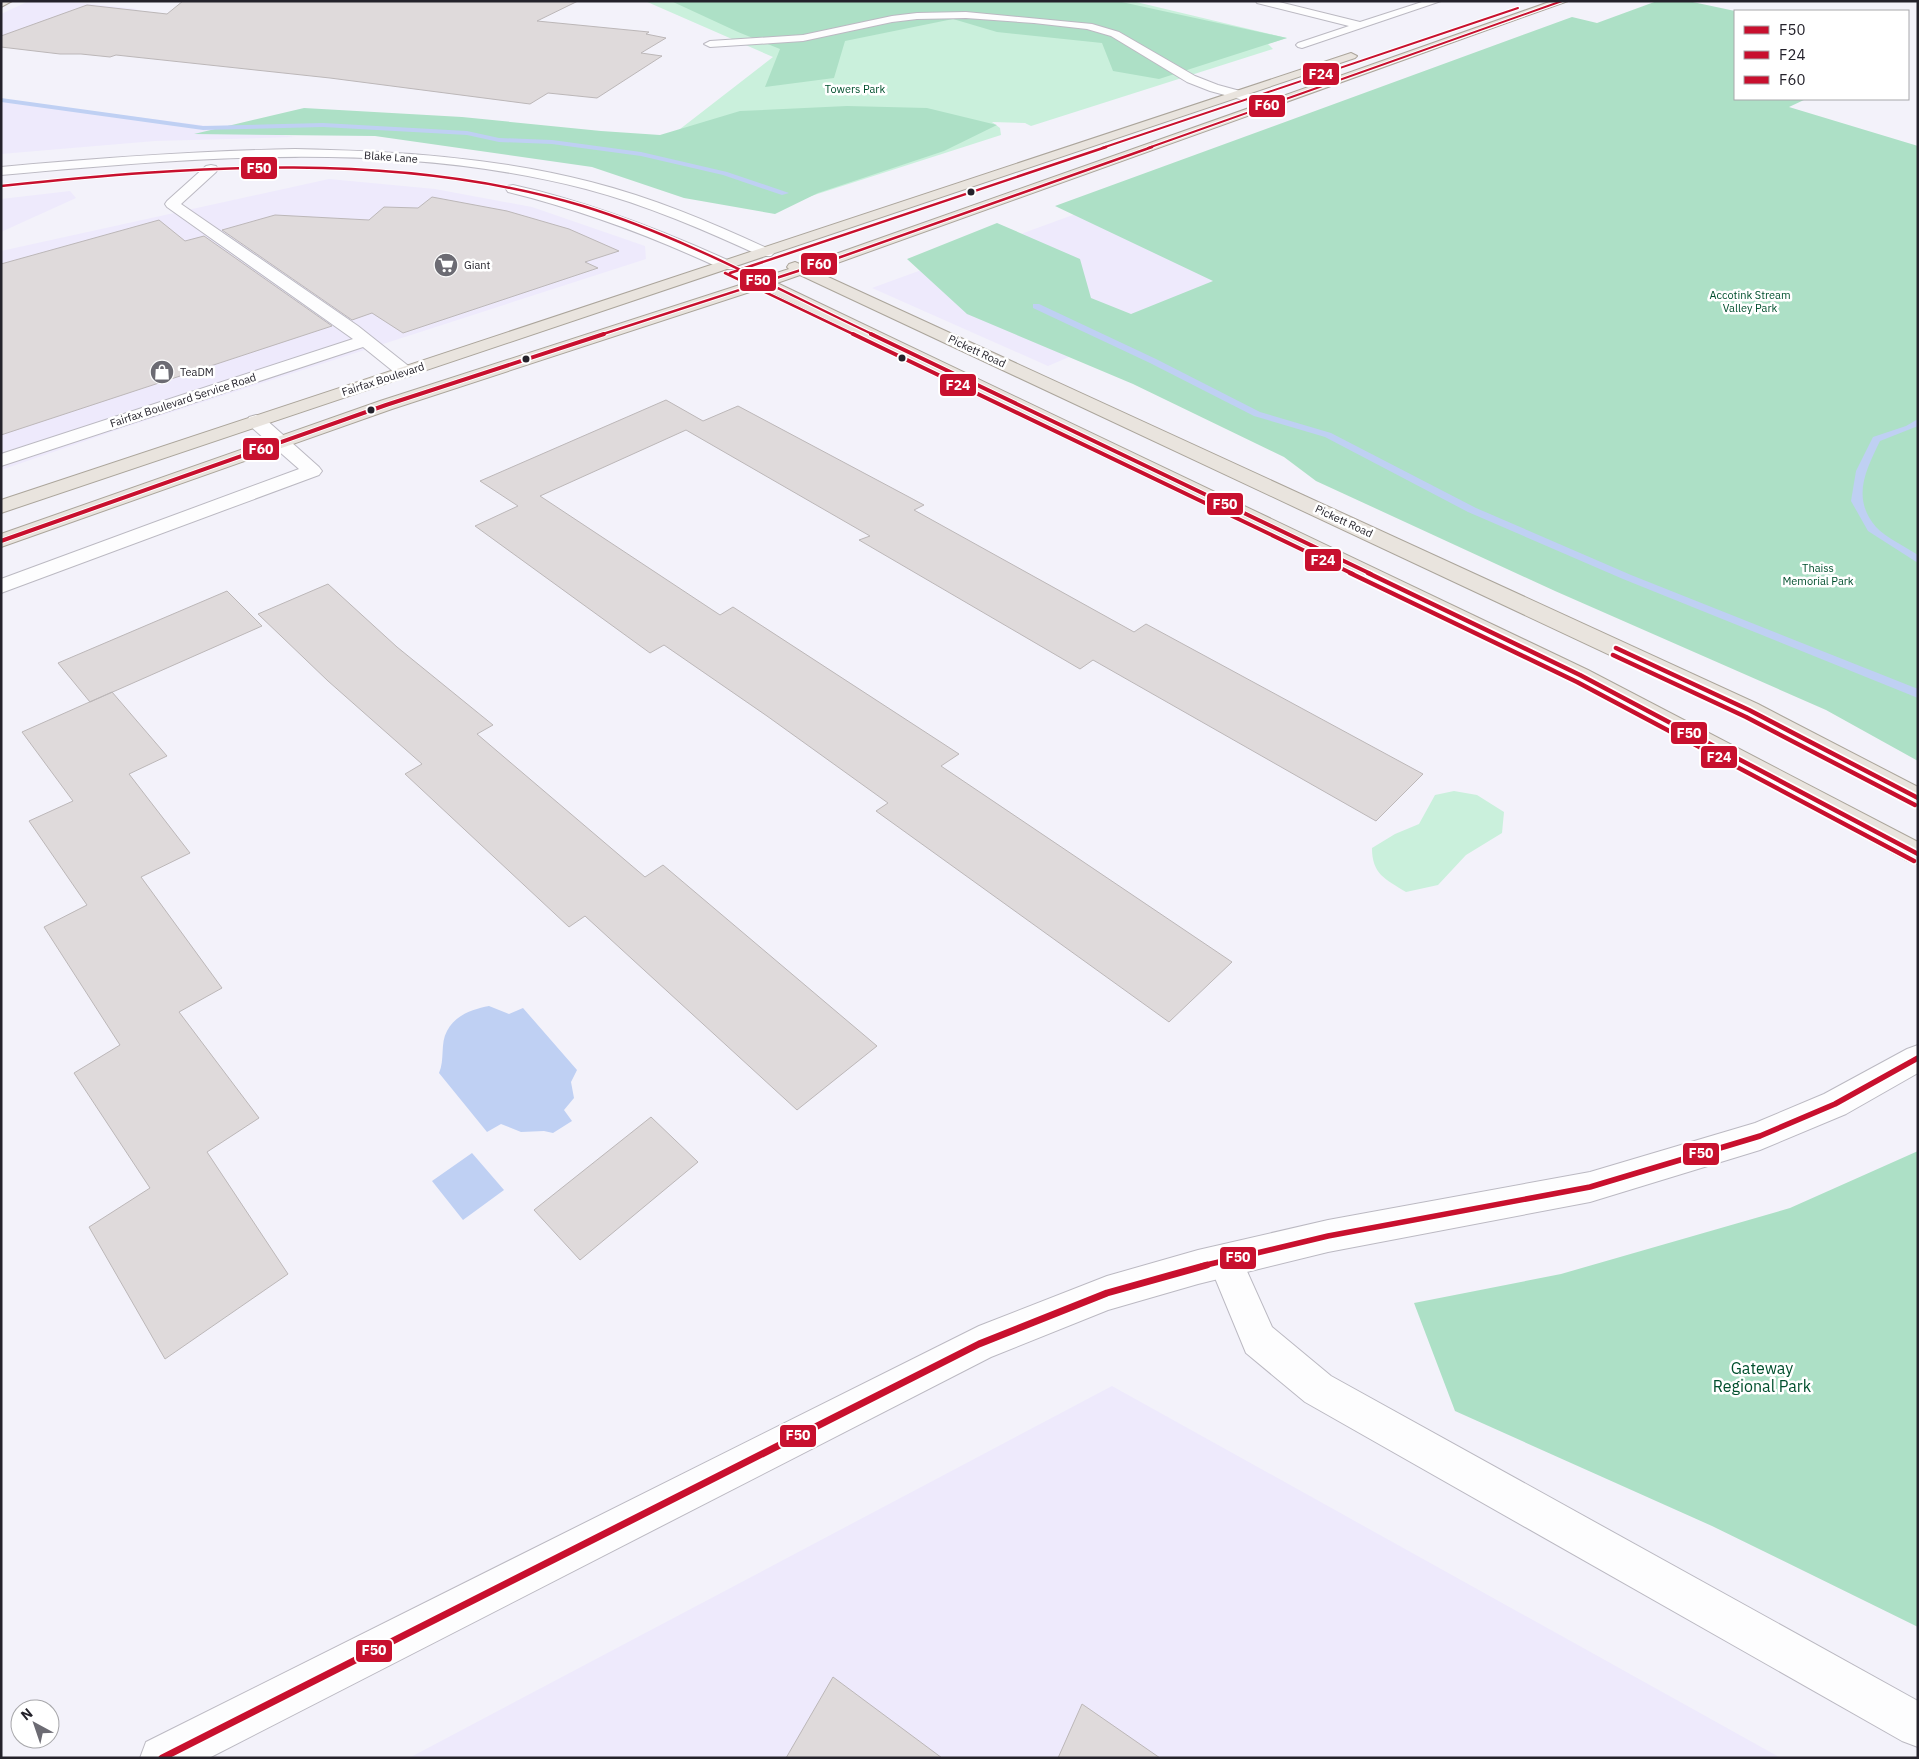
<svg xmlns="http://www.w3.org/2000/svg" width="1919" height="1759" viewBox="0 0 1919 1759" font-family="'IBM Plex Sans',sans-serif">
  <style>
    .built { fill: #eeeafc }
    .green { fill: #caf0dc }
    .forest { fill: #ade0c6 }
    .water { fill: #bfd0f3 }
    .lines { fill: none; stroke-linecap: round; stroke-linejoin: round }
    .stream { fill: #bfd0f3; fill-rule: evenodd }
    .building { fill: #dfdadb; stroke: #bcb7b8 }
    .minor-casing { stroke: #bbb9c2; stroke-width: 2 }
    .tertiary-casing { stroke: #bbb9c2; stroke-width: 2 }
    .secondary-casing { stroke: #bbb9c2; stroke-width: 2 }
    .primary-casing { stroke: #aba59b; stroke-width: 2 }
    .minor { fill: #fdfdfe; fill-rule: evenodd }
    .tertiary { fill: #fdfdfe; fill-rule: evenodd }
    .secondary { fill: #fdfdfe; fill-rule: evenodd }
    .primary { fill: #e9e4de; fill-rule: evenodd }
    .bus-1-far4-casing { stroke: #fff; stroke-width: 4.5 }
    .bus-1-far3-casing { stroke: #fff; stroke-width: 6 }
    .bus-1-far2-casing { stroke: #fff; stroke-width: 8 }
    .bus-1-far1-casing { stroke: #fff; stroke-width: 9 }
    .bus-1-casing { stroke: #fff; stroke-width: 11 }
    .bus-2-far3-casing { stroke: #fff; stroke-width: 4 }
    .bus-2-far2-casing { stroke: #fff; stroke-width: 4.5 }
    .bus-2-far1-casing { stroke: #fff; stroke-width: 6 }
    .bus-2-casing { stroke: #fff; stroke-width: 8 }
    .bus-3-far2-casing { stroke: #fff; stroke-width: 4 }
    .bus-3-far1-casing { stroke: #fff; stroke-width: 4.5 }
    .bus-3-casing { stroke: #fff; stroke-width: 6 }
    .bus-1-far4 { stroke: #c8102e; stroke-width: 2.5 }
    .bus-1-far3 { stroke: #c8102e; stroke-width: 4 }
    .bus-1-far2 { stroke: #c8102e; stroke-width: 4.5 }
    .bus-1-far1 { stroke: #c8102e; stroke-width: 5.5 }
    .bus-1 { stroke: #c8102e; stroke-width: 7 }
    .bus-2-far3 { stroke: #c8102e; stroke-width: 2 }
    .bus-2-far2 { stroke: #c8102e; stroke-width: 2.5 }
    .bus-2-far1 { stroke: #c8102e; stroke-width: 4 }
    .bus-2 { stroke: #c8102e; stroke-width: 4.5 }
    .bus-3-far2 { stroke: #c8102e; stroke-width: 2 }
    .bus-3-far1 { stroke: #c8102e; stroke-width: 2.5 }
    .bus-3 { stroke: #c8102e; stroke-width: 4 }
    .bus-dot { fill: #24222b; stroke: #fff; stroke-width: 2 }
    .labels { text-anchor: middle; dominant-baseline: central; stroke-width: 5; stroke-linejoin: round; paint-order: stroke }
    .far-park-label { font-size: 11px; fill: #004f2d; stroke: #fff }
    .far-street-label { font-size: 11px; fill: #24222b; stroke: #fff }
    .far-poi-label { font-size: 11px; fill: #24222b; stroke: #fff; text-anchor: start }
    .near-park-label { font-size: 16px; fill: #004f2d; stroke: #fff }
    .line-badge { stroke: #fff; stroke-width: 2 }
    .badge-label { font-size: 14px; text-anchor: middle; font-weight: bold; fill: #fff }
  </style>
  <rect width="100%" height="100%" fill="#f3f2fa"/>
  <path class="built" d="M29 1H62L138 9 30 50 1 47V14Z
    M1 100 296 137 155 141 1 154Z
    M329 179 435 189 532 207 645 246 646 259 123 428 1 470V251Z
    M70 191 76 198 1 232V199Z
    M1081 212 1247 281 1048 366 872 288Z
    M1112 1386 1781 1758H409Z"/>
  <path class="green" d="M645 1H1132L1287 38 1268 44 1273 49 1031 126 1025 123 992 122 1000 128 1001 135 777 207 622 174 773 57Z
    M1454 791 1477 795 1504 812 1502 833 1466 855 1438 885 1406 892C1385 879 1372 874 1372 848L1395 834 1419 824 1435 795Z"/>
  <path class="forest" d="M671 1H1117L1287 38 1159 79 1113 71 1102 43 997 32 953 19 845 41 834 78 765 87 780 49 738 32Z
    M1657 1H1688L1735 11V99H1806L1789 107 1918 146V761L1826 710 1555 591 1316 481 1284 457 1133 384 967 314 907 259 997 223 1080 259 1091 298 1131 314 1213 281 1055 206 1572 17 1597 23Z
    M847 106 927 108 997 125 944 151 818 193 775 214 684 198 592 167 375 136 194 134 304 108 462 117 601 131 660 135 740 111Z
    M1918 1151V1627L1712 1526 1455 1411 1414 1303 1561 1274 1790 1208Z"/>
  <path class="water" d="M489 1006 509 1014 523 1008 577 1070 571 1082 574 1098 564 1110 572 1121 553 1133 544 1131 521 1132 501 1124 487 1132 439 1073C445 1060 440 1043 447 1031 455 1015 473 1009 489 1006Z
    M472 1153 504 1190 463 1220 432 1181Z"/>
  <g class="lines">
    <path class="stream" d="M1 98 203 126 323 123 467 131 499 138 552 140 641 152 727 172 789 193 782 195 723 175 641 156 552 144 499 142 467 135 323 127 203 130 1 102Z
      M1033 304H1039L1156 359 1260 412 1331 433 1476 508 1631 575 1918 689V698L1623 579 1468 512 1325 437 1254 416 1150 363 1033 308Z
      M1918 419V426L1880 441C1866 470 1851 498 1876 527 1885 537 1906 547 1918 555V563L1868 531 1851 501 1856 471 1873 437 1906 426Z"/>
  </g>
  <path class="building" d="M183 1H578L537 21 649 32 646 34 666 38 641 53 662 56 597 98 548 93 530 104 330 78 116 55 110 57 81 54H60L1 47V36L87 5 167 14Z
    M432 197 507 211 569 229 619 251 585 262 598 268 403 333 372 313 352 320 222 230 275 215 369 220 384 207 418 208Z
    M159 220 185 241 204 236 332 326 1 435V264Z
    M666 400 703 421 738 406 924 505 914 510 1134 632 1146 624 1423 774 1376 821 1093 660 1080 669 859 540 870 536 686 430 540 496 720 615 733 607 959 754 941 766 1232 962 1169 1022 876 811 888 803 767 716 664 645 650 653 475 526 518 506 480 481Z
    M328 584 397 647 493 725 477 734 645 877 663 865 877 1046 797 1110 585 916 569 927 405 774 422 764 328 681 258 614Z
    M227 591 262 626 90 702 58 663Z
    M112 692 167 756 129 774 190 853 141 877 222 988 179 1012 259 1118 207 1152 288 1274 165 1359 89 1227 150 1188 74 1073 120 1045 44 927 87 905 29 821 73 801 22 732Z
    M651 1117 698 1162 580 1260 534 1210Z
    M833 1677 942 1758H786Z
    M1082 1704 1160 1758H1058Z"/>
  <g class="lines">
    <g class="minor-casing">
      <path id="minor" d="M1256 1H1275L1360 22 1425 1H1441L1302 48 1298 47 1296 45 1298 43 1349 26 1257 3Z
        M966 12 1092 24 1119 32 1195 76 1218 85 1277 101 1279 104 1273 108 1210 91 1187 82 1111 36 1087 29 1034 23 966 18 917 19 892 22 803 41 710 47 704 44 710 41 803 35 892 16 917 13Z
        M211 165 216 166 218 169 216 172 181 204 358 326 411 368 414 372 411 376 405 377 399 376 363 347 1 466V454L353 339 167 207 165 204 167 201 206 166Z
        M256 415 263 417 319 467 322 471 319 475 1 593V579L299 469 249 425 247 421 249 417Z
        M1225 1245 1237 1249 1272 1327 1331 1376 1918 1701V1747L1902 1741 1305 1402 1246 1353 1208 1261 1213 1249Z"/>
    </g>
    <g class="tertiary-casing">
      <path id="tertiary" d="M1918 1045V1073L1846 1114 1760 1150 1590 1202 1328 1252 1198 1284 1108 1310 991 1357 209 1758H140L146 1742 979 1326 1107 1276 1198 1250 1328 1220 1590 1172 1755 1123 1824 1094 1907 1049Z"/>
    </g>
    <g class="secondary-casing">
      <path id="secondary" d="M295 149C395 151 494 157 591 182 654 198 713 223 771 250L774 253 771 256H761C704 230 647 205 586 189 396 140 195 157 1 175V167C99 158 197 151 295 149Z
        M513 185C590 202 662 230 734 263L736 266 734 269H722C651 236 585 211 508 192L506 189 508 186Z"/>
    </g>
    <g class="primary-casing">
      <path id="primary" d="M1 1H12L1 7Z
        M1552 1H1568L815 271 1758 704 1918 787V807L1909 804 1740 716 800 275 777 283 1588 670 1918 842V864L1908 861 1572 680 762 288 392 409 1 547V534L380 401 749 282 746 278 748 275 754 273 764 277 789 269 787 267 789 264 795 262 802 265 830 256Z
        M1351 53 1357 56 1355 58 1 513V500Z"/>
    </g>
    <use href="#minor" class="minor"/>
    <use href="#tertiary" class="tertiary"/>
    <use href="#secondary" class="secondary"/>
    <use href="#primary" class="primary"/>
    <g class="bus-1-far4-casing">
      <path id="bus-1-far4" d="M1 186C194 166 395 150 583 206 684 237 779 290 874 335"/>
    </g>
    <g class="bus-1-far3-casing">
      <path id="bus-1-far3" d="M871 334 1371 574"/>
    </g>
    <g class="bus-1-far2-casing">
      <path id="bus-1-far2" d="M1368 573 1580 675 1918 854
        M1616 648 1749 710 1918 798"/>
    </g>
    <g class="bus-1-far1-casing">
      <path id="bus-1-far1" d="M1202 1266 1328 1236 1590 1187 1760 1136 1835 1104 1918 1058"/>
    </g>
    <g class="bus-1-casing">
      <path id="bus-1" d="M162 1758 979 1344 1107 1293 1207 1265"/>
    </g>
    <g class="bus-2-far3-casing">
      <path id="bus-2-far3" d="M1102 148 1518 8"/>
    </g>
    <g class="bus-2-far2-casing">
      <path id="bus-2-far2" d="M725 273 855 335
        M730 273 1106 147"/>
    </g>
    <g class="bus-2-far1-casing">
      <path id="bus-2-far1" d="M853 334 1353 574"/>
    </g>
    <g class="bus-2-casing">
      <path id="bus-2" d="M1350 573 1577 682 1914 861
        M1613 655 1746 717 1915 805"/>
    </g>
    <g class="bus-3-far2-casing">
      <path id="bus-3-far2" d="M1148 148 1562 1"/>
    </g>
    <g class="bus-3-far1-casing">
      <path id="bus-3-far1" d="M600 335 835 259 1152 147"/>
    </g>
    <g class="bus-3-casing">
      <path id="bus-3" d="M1 541 386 405 604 334"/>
    </g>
    <use href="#bus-1-far4" class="bus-1-far4"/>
    <use href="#bus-1-far3" class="bus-1-far3"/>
    <use href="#bus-1-far2" class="bus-1-far2"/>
    <use href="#bus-1-far1" class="bus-1-far1"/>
    <use href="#bus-1" class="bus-1"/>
    <use href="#bus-2-far3" class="bus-2-far3"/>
    <use href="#bus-2-far2" class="bus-2-far2"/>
    <use href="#bus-2-far1" class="bus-2-far1"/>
    <use href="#bus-2" class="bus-2"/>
    <use href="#bus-3-far2" class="bus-3-far2"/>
    <use href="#bus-3-far1" class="bus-3-far1"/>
    <use href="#bus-3" class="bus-3"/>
  </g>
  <defs>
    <g id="supermarket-disc" transform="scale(1.25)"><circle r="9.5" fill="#6c6b73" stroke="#fff"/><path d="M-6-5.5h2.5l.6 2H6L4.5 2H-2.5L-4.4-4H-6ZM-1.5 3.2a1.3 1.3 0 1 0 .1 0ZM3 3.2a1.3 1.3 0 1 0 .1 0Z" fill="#fff"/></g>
    <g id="shop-disc" transform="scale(1.25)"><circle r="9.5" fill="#6c6b73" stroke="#fff"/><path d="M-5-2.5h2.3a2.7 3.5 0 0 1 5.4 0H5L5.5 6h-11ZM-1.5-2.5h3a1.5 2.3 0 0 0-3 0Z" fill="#fff"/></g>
  </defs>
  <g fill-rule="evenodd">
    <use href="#supermarket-disc" x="446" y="265"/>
    <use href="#shop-disc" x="162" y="372"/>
  </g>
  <g class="bus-dot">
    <circle cx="971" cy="192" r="4.5"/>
    <circle cx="902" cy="358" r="4.5"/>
    <circle cx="526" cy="359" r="4.5"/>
    <circle cx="371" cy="410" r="4.5"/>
  </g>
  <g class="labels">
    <g class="far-park-label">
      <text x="855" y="89">Towers Park</text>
      <text x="1750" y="295">Accotink Stream<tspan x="1750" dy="13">Valley Park</tspan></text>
      <text x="1818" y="568">Thaiss<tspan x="1818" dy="13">Memorial Park</tspan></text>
    </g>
    <g class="far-street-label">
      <text transform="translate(391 157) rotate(4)">Blake Lane</text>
      <text transform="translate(977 351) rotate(25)">Pickett Road</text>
      <text transform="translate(383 379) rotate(-18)">Fairfax Boulevard</text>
      <text transform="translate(183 400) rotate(-18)">Fairfax Boulevard Service Road</text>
      <text transform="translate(1344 521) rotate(25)">Pickett Road</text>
    </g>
    <g class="far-poi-label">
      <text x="464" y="265">Giant</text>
      <text x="180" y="372">TeaDM</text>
    </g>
    <g class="near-park-label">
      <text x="1762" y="1368">Gateway<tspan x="1762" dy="18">Regional Park</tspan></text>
    </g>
  </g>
  <g class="line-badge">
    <rect x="1302" y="62" width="38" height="24" rx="5" fill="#c8102e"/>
    <rect x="1248" y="94" width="38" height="24" rx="5" fill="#c8102e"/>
    <rect x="240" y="156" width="38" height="24" rx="5" fill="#c8102e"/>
    <rect x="800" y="252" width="38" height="24" rx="5" fill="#c8102e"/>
    <rect x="739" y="268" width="38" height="24" rx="5" fill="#c8102e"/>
    <rect x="939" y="373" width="38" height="24" rx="5" fill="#c8102e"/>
    <rect x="242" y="437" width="38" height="24" rx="5" fill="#c8102e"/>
    <rect x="1206" y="492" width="38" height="24" rx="5" fill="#c8102e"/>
    <rect x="1304" y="548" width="38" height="24" rx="5" fill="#c8102e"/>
    <rect x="1670" y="721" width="38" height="24" rx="5" fill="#c8102e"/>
    <rect x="1700" y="745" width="38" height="24" rx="5" fill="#c8102e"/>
    <rect x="1682" y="1142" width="38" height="24" rx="5" fill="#c8102e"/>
    <rect x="1219" y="1246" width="38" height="24" rx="5" fill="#c8102e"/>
    <rect x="779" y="1424" width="38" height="24" rx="5" fill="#c8102e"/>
    <rect x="355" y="1639" width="38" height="24" rx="5" fill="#c8102e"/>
  </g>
  <g class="badge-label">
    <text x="1321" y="79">F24</text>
    <text x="1267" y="110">F60</text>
    <text x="259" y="173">F50</text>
    <text x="819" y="269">F60</text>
    <text x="758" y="285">F50</text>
    <text x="958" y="390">F24</text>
    <text x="261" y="454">F60</text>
    <text x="1225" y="509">F50</text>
    <text x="1323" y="565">F24</text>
    <text x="1689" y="738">F50</text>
    <text x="1719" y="762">F24</text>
    <text x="1701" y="1158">F50</text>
    <text x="1238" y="1262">F50</text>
    <text x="798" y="1440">F50</text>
    <text x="374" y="1655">F50</text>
  </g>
  <rect width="1919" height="1759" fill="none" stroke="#24222b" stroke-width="5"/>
  <rect x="1734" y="10" width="175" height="90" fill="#ffffff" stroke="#a7a7aa"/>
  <rect x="1744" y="26" width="25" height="8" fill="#c8102e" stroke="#a7a7aa"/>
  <text x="1779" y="35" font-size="15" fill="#24222b">F50</text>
  <rect x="1744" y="51" width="25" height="8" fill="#c8102e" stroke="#a7a7aa"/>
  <text x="1779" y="60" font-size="15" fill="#24222b">F24</text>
  <rect x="1744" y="76" width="25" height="8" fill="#c8102e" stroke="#a7a7aa"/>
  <text x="1779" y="85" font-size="15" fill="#24222b">F60</text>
  <g transform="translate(35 1724) rotate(320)"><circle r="24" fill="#ffffff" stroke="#a7a7aa"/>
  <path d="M0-4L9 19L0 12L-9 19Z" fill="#6c6b73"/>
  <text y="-8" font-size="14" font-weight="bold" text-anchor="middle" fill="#24222b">N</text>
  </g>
</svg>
